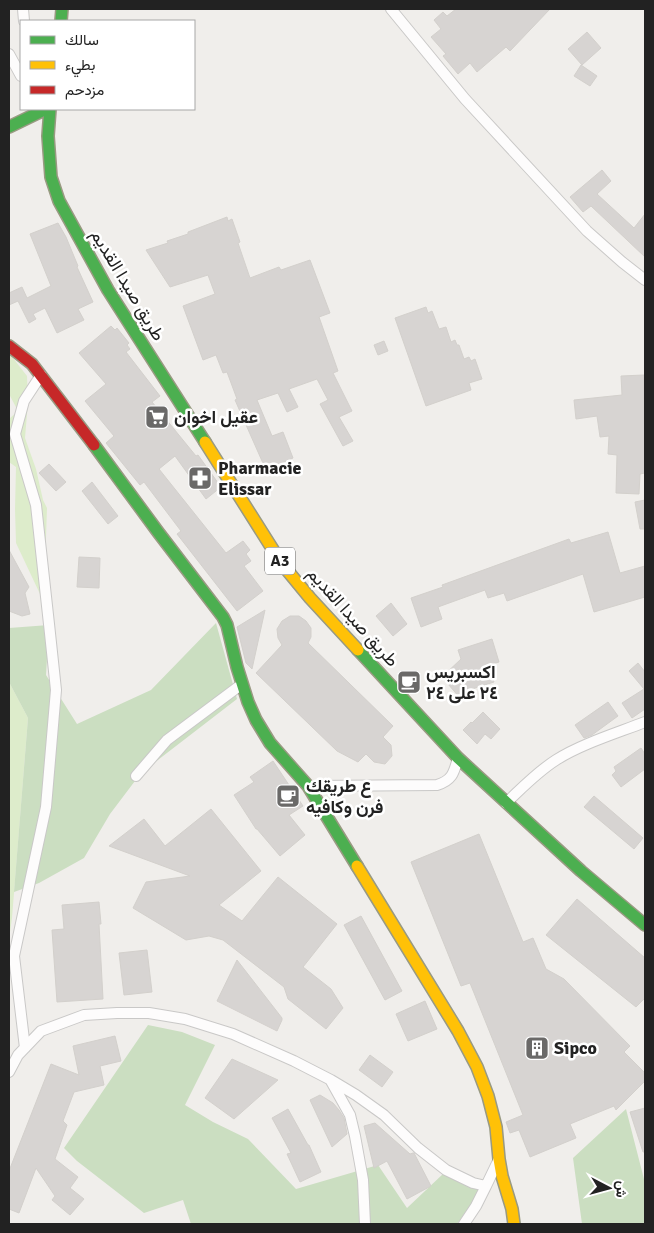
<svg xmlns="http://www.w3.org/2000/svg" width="654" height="1233" viewBox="0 0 654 1233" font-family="Signika,Vazirmatn,sans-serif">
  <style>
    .grass { fill: #ddeccb }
    .forest { fill: #cbdec1 }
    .building { fill: #d7d4d2; stroke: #d3d0cc }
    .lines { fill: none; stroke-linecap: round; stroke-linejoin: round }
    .street-casing { stroke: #c9c8c7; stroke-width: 12 }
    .fast-casing { stroke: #999a82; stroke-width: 14 }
    .slow-casing { stroke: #999a82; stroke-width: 14 }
    .jam-casing { stroke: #999a82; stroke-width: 14 }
    .street { stroke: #fdfcfc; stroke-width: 10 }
    .fast { stroke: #4caf50; stroke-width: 11 }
    .slow { stroke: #ffc107; stroke-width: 11 }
    .jam { stroke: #c62828; stroke-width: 11 }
    .labels { text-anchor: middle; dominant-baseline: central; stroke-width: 5; stroke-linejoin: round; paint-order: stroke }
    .shield { fill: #fff; stroke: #646464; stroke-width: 1 }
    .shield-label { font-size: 16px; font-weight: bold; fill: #222 }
    .street-label { font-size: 18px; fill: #222; stroke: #fff }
    .poi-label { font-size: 18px; font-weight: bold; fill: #222; stroke: #fff; text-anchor: start }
  </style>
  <rect width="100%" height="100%" fill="#f0eeeb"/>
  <path class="grass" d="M9 353 27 376 28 402 25 438 36 469 43 500 47 508 44 597 40 594 16 543 15 509 16 467 9 462V419L18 411 9 394Z
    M9 682 28 718 12 918 9 939Z"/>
  <path class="forest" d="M216 623 237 699 141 773 110 814 84 858 39 883 14 892 28 718 9 682V628L49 625 46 675 77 724 151 690Z
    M148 1025 182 1032 215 1045 185 1105 213 1122 248 1139 296 1189 378 1165 407 1208 444 1173 486 1184 457 1224H191L183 1200 144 1213 77 1161 64 1148Z
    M626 1109 645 1183V1224H582L573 1158Z"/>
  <path class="building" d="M456 9H550L510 51 506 47 477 72 470 63 458 74 443 56 446 54 431 37 441 29 434 20 443 12 447 16Z
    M587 32 601 48 582 65 568 49Z
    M581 65 597 76 590 86 574 76Z
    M602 170 611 181 597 194 634 228 645 214V257L591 206 583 212 570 197Z
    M227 217 228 221 232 219 240 242 238 243 250 278 279 267 281 270 310 260 330 313 319 317 338 371 333 373 352 411 339 417 353 441 343 446 320 404 328 400 317 379 289 389 298 407 287 412 278 393 257 400 272 436 283 432 293 458 266 470 235 400 237 399 227 372 223 373 216 355 203 360 183 306 215 294 208 275 170 287 146 250 168 243 167 241 188 234V232Z
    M58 223 66 237 78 266 77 267 93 302 78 309 84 320 57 333 45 308 33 314 36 319 29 323 18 301 9 305V293L22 287 27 298 51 286 30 234Z
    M426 307 428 313 432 311 439 329 446 327 451 342 455 340 457 345H459L464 359 469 357 471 361 475 359 482 379 469 383 471 390 426 406 395 318Z
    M111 326 115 330 117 328 129 343 127 345 130 349 126 352 160 396 152 402 196 456 198 455 221 487 206 499 175 456 159 469 226 553 243 541 250 550 246 554 251 561 244 566 263 591 237 611 177 534 181 531 144 482 140 485 106 443 114 436 85 401 106 384 79 353Z
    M384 341 388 351 378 355 374 345Z
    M644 375 645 473 640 474 639 494 616 493 617 455 608 454 609 436 600 437 597 416 576 419 574 400 622 395 621 376Z
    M49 464 66 482 56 491 39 473Z
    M92 482 118 516 108 524 82 491Z
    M645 500V529H640L635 502Z
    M608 532 620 573 645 566V597L594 612 583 574 507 601 504 593 488 598 485 590 438 607 442 619 421 627 411 598 443 587 442 585 569 539 571 543Z
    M9 550 29 587 25 593 30 614 22 616 9 611Z
    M79 557 100 558 99 588 77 587Z
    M391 603 407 624 393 636 376 616Z
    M265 610 252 669 246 663 237 627Z
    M290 616H299L306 621 311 628V637L308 643 393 726 383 737 391 745 392 756 385 764 374 762 366 754 358 762 337 751 256 673 282 645 278 638 277 629 282 621Z
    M492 639 499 662 488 665 494 682 469 690 460 698 442 677 461 659 458 650Z
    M638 663 645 672V709L632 718 622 703 644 689 629 671Z
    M608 702 618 716 592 735 584 738 575 725Z
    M483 712 500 729 491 739 485 734 477 744 463 730 471 722 472 723Z
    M641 748 645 754V769L621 787 612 775 616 771 614 767Z
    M273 761 303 806 289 815 305 835 280 856 257 829H256L234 795 254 782 250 777Z
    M594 796 643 838 634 849 584 807Z
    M211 809 261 871 219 905 242 921 278 877 337 924 303 967 331 989 343 1008 326 1029 288 999 284 987 223 940 209 936 186 940 133 908 146 882 190 876 109 846 144 819 165 846Z
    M479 834 523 942 533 938 546 969 564 979 630 1046 624 1052 645 1073V1081L616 1110 614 1106 570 1124 576 1138 530 1157 519 1130 510 1133 506 1122 523 1115 470 983 461 986 411 862Z
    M577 899 645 958V998L636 1007 546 935Z
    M99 902 101 924H99L103 999 57 1002 52 930 64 929 62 905Z
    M361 916 402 991 385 1000 344 925Z
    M147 950 152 992 124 995 119 953Z
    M237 960 282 1018V1020L277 1031 217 1001Z
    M425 1001 437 1029 408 1041 396 1014Z
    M115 1036 121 1061 100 1066 104 1085 74 1092 63 1121 67 1125 55 1159 78 1177 70 1188 84 1199 70 1215 52 1200 55 1196 36 1168 19 1213 9 1209V1171L51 1064 79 1075 73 1046Z
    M370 1055 393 1072 382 1087 359 1070Z
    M232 1059 278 1080 234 1119 205 1098Z
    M320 1095 333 1103 339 1110 344 1118 347 1134 332 1147 310 1100Z
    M645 1108V1152H643L630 1112Z
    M288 1109 308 1145H309L321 1172 300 1182 287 1154 291 1153 272 1118Z
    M375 1123 410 1154 413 1153H414L431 1186 407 1199 387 1161 374 1168 364 1126Z"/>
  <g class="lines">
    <g class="street-casing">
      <path id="street" d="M23 9 24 21
        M391 9 465 99 587 231 622 262 645 280
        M9 54 21 76
        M136 776 167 740 242 684
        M308 786 437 785C453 780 454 772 458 758
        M506 803C522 788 537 772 556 760 581 744 617 733 645 722
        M25 1048 14 956 46 807 56 690 49 624 36 505 15 434 24 401 41 375
        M9 1072 18 1055 41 1031 84 1015 117 1013H149L185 1019 233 1034 294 1061 331 1080 356 1095 384 1115 418 1148 446 1170 473 1183 486 1186 499 1159
        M331 1081 350 1115 355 1136 363 1180 365 1224
        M464 1224 476 1206 486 1186"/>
    </g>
    <g class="fast-casing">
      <path id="fast" d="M61 21 62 9
        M50 109 48 136 51 177 59 201 108 290 205 442
        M9 127 46 109
        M94 445 158 532 223 617 227 625 237 667 248 702 256 720 270 743 308 786 357 866
        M358 650 458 758 581 871 645 925"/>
    </g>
    <g class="slow-casing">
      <path id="slow" d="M205 442 282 564 310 598 358 650
        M357 866 458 1031 477 1067 488 1096 496 1127 499 1159 502 1176 512 1209 514 1224"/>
    </g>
    <g class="jam-casing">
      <path id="jam" d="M9 346 32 364 94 445"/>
    </g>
    <use href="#street" class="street"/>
    <use href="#fast" class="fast"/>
    <use href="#slow" class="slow"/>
    <use href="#jam" class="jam"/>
  </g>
  <defs>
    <g id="supermarket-square" transform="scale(1.25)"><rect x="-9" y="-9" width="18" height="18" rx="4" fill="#6a6968" stroke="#fff"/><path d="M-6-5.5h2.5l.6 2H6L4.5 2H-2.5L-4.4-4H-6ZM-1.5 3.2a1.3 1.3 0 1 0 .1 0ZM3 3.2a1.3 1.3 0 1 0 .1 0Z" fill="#fff"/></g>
    <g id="pharmacy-square" transform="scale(1.25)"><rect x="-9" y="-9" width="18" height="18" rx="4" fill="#6a6968" stroke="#fff"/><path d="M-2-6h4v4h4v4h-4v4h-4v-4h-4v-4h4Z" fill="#fff"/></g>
    <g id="cafe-square" transform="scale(1.25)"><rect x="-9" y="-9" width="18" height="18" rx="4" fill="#6a6968" stroke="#fff"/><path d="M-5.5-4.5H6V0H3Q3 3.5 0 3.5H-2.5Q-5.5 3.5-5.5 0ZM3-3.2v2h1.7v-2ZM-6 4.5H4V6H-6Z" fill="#fff"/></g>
    <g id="building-square" transform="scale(1.25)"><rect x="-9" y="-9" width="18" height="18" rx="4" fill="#6a6968" stroke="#fff"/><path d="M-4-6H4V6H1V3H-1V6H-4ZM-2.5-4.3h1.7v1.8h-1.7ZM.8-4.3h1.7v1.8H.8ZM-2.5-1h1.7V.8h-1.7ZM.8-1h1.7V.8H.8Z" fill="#fff"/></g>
  </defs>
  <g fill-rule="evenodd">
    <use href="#supermarket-square" x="157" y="417"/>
    <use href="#pharmacy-square" x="200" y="478"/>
    <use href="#cafe-square" x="409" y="682"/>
    <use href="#cafe-square" x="288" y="796"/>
    <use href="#building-square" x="537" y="1048"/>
  </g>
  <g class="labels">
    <rect class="shield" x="265" y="547.5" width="30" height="27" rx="4"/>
    <g class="shield-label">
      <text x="280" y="561">A3</text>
    </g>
    <g class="street-label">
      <text transform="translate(128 285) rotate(59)">طريق صيدا القديم</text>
      <text transform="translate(353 617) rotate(48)">طريق صيدا القديم</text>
    </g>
    <g class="poi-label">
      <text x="174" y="417">عقيل اخوان</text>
      <text x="218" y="468">Pharmacie<tspan x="218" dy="21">Elissar</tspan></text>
      <text x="426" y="672">اكسبريس<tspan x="426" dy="21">٢٤ على ٢٤</tspan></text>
      <text x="306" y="786">ع طريقك<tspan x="306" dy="21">فرن وكافيه</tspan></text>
      <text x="554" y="1048">Sipco</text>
    </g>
  </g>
  <rect width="654" height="1233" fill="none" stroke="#222222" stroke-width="20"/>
  <rect x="20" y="20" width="175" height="90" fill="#ffffff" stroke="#a7a7a7"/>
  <rect x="30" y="36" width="25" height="8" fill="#4caf50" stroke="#a7a7a7"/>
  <text x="65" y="45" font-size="15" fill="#222222">سالك</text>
  <rect x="30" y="61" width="25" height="8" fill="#ffc107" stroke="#a7a7a7"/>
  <text x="65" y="70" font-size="15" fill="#222222">بطيء</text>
  <rect x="30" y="86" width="25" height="8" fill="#c62828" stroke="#a7a7a7"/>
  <text x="65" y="95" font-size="15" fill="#222222">مزدحم</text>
  <g transform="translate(609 1188) rotate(96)" stroke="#ffffff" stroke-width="4" paint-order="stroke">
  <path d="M0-4L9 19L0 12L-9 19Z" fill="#222222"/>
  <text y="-8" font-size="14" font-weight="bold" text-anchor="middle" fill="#222222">ش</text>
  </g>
</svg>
